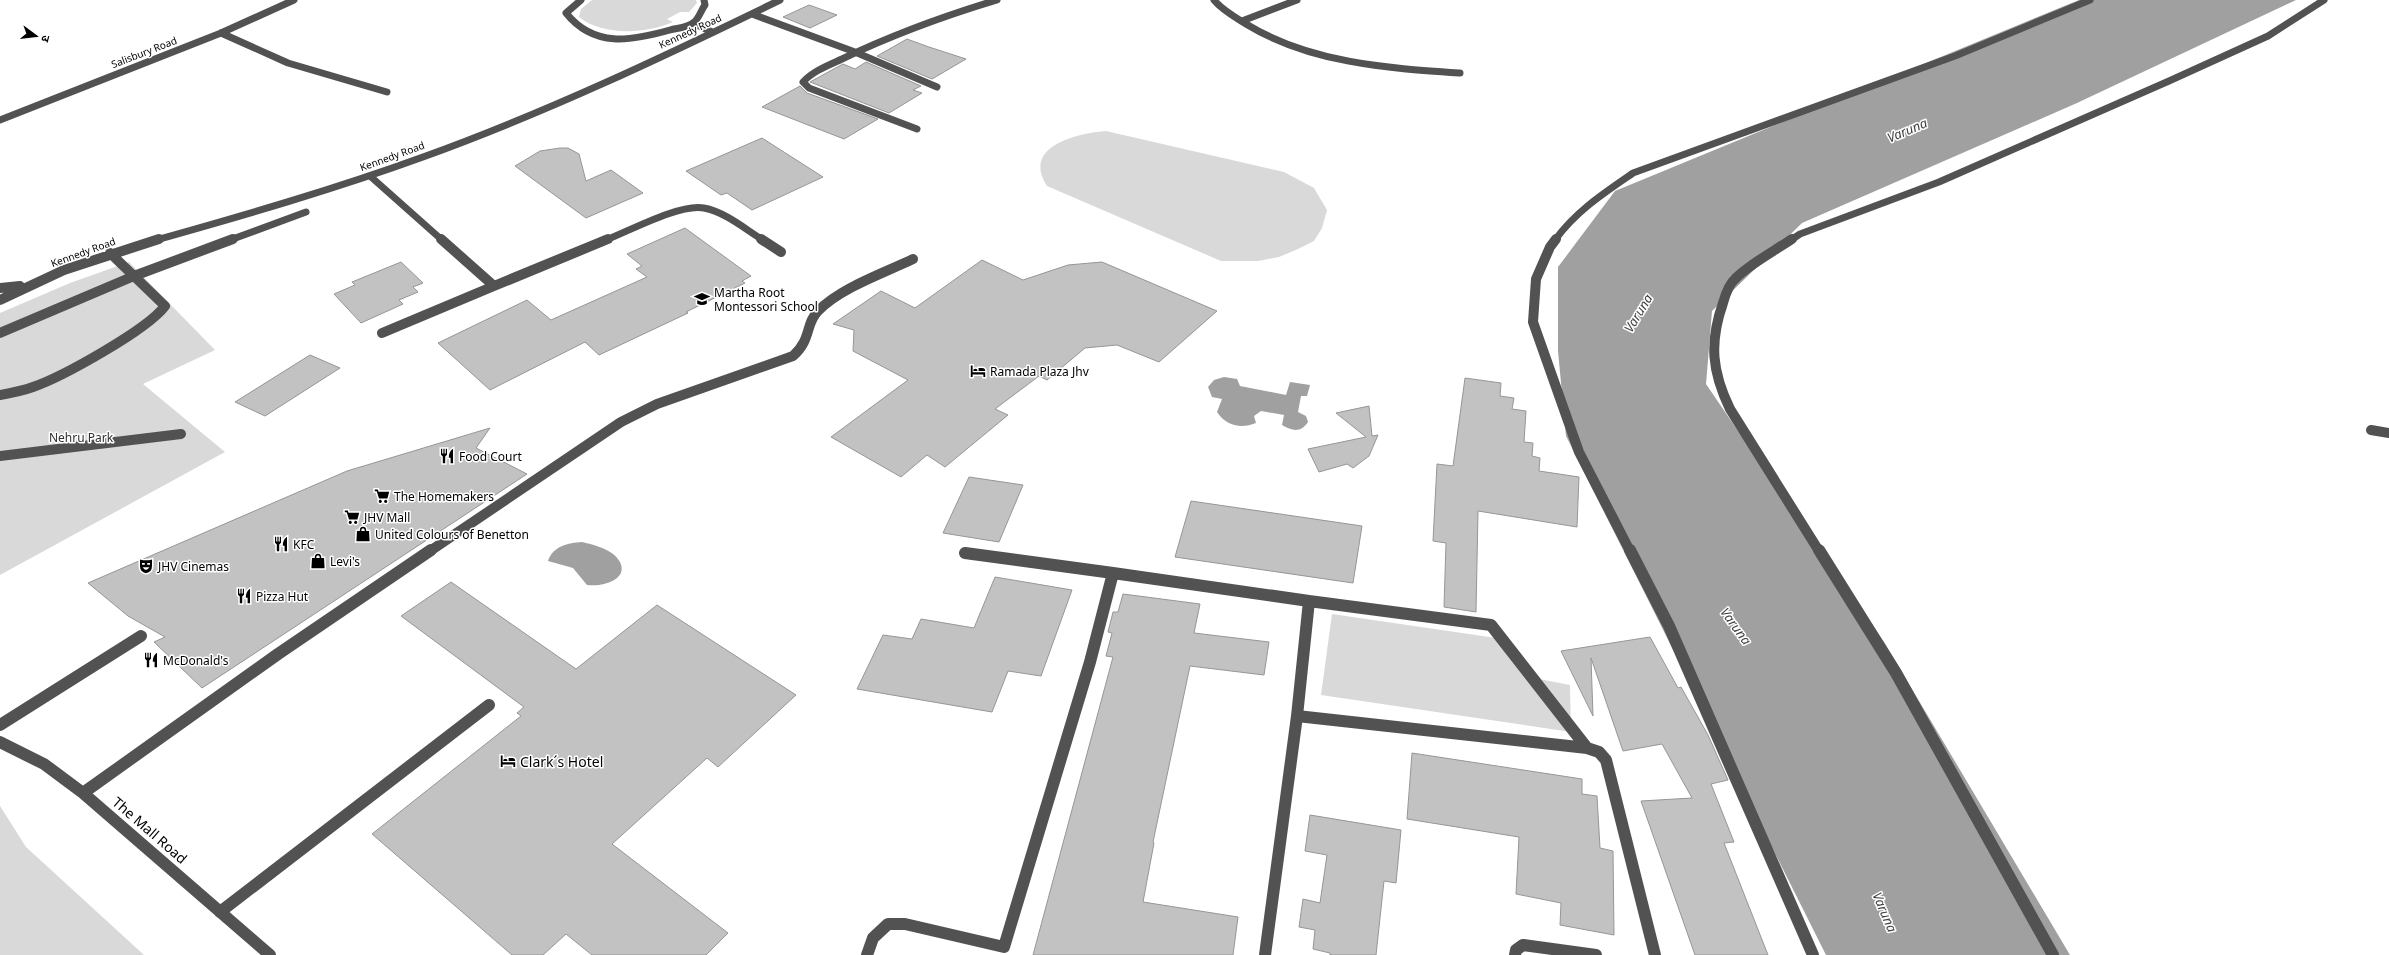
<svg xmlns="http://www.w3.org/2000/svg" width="2389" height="955" viewBox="0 0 2389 955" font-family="'Noto Sans','Noto Sans Devanagari',sans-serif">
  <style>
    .green { fill: #d9d9d9 }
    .water { fill: #a0a0a0 }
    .building { fill: #c2c2c2; stroke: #969696 }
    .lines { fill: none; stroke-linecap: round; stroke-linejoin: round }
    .minor-far2 { stroke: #525252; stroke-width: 7 }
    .minor-far1 { stroke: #525252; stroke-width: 10 }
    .minor { stroke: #525252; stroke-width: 12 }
    .labels { text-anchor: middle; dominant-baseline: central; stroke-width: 3; stroke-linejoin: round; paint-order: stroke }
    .far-street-label { font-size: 10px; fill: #000; stroke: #fff }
    .poi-label { font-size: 12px; fill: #000; stroke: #fff; text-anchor: start }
    .park-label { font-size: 12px; fill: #303030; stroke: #fff }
    .water-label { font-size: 13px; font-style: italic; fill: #414141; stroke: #fff }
    .near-poi-label { font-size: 14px; fill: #000; stroke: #fff; text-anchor: start }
    .near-street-label { font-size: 14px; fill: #000; stroke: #fff }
  </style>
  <rect width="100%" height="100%" fill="#fff"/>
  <path class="green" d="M592 0H696L697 3 689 12H680L667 19 673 22C646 34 602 36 579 17L581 9Z
    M1106 131 1284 172 1314 188 1327 210 1322 228 1314 241 1298 249 1279 257 1258 261H1221L1047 186C1021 146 1078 133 1106 131Z
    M129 262 215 350 143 384 225 452 0 575V313L70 283Z
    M1332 614 1503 639 1539 679 1570 685 1571 732 1321 695Z
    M0 806 26 847 144 955H0Z"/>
  <path class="water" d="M2079 0H2296L2077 103 1802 223 1712 311 1706 384 1808 534 1884 642 2070 955H1826L1566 436 1558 351V267L1615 191Z
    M1224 377 1237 379 1240 386 1286 395 1290 382 1310 385 1307 396H1301L1298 412 1306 416 1308 422C1301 433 1292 431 1282 425L1284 415 1261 411 1254 416 1256 423C1241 429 1226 426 1217 412L1222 399 1212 397 1208 387 1214 380Z
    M582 542C594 545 613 549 620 562 629 581 599 587 587 585L573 568 548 561C553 546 568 543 582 542Z"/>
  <path class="building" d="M809 5 837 15 810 28 783 17Z
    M907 39 929 47 966 59 932 79 877 56Z
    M866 62 921 86 913 90 922 93 889 113 810 82 843 64 855 69Z
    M800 86 807 93 878 119 844 139 762 107Z
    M762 138 823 177 752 210 727 193 721 195 686 171Z
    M560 148H568L579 154 586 181 611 170 643 193 586 218 515 166 540 151Z
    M685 228 751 276 742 281 745 283 686 312 688 313 599 355 585 342 490 390 438 343 527 300 551 320 647 277 636 269 642 266 627 254Z
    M982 260 1023 280 1068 265 1102 262 1217 311 1159 362 1117 345 1085 348 1047 380 1039 376 995 409 1008 415 945 467 927 455 901 477 831 437 908 380 853 351 854 330 833 324 881 291 915 308Z
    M401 262 423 283 413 287 418 292 399 300 403 304 361 323 334 294 355 285 352 282Z
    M310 355 340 368 265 416 235 402Z
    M1465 378 1501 383 1500 396 1514 398 1512 409 1526 411 1524 442 1533 443 1532 456 1540 458 1539 471 1579 477 1577 527 1478 511 1476 612 1444 607 1446 543 1433 541 1437 464 1453 466Z
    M1369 406 1372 436 1378 435 1369 456 1353 468 1347 464 1319 472 1308 449 1366 437 1336 413Z
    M490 428 476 448 527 474 202 688 154 642 165 637 128 616 88 583 347 471Z
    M969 477 1023 485 999 542 943 533Z
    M1191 501 1362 526 1353 583 1175 557Z
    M995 577 1072 590 1041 676 1008 671 992 712 857 689 883 635 912 639 921 619 974 628Z
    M451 582 576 669 657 605 796 695 718 767 707 758 612 844 728 933 706 955H592L566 934 543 955H512L372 834 521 716 517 713 524 707 401 616Z
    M1123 594 1200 604 1194 633 1269 642 1264 675 1190 666 1153 842 1154 843 1143 902 1238 917 1233 955H1033L1113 657 1106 656 1112 633 1108 632 1113 612H1118Z
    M1650 637 1678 688 1681 687 1708 735 1728 780 1711 784 1734 842 1724 843 1768 955H1695L1641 801 1692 798 1662 744 1623 751 1591 658 1593 716 1561 651Z
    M1412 753 1582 779V794L1597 796 1600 848 1613 851 1614 935 1560 925 1561 903 1516 894 1519 837 1407 819Z
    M1310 815 1401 830 1396 883 1384 881 1376 955H1330V953L1313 949 1315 930 1299 927 1303 899 1320 903 1327 855 1305 851Z"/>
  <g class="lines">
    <path class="minor-far2" d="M581 0 566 13C594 48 631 41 670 30 677 28 687 28 693 23 699 19 701 10 705 5L704 0
      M1214 0C1222 10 1235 17 1246 24 1310 63 1386 68 1460 73
      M752 14 855 52 937 87
      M1242 21 1297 0
      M693 23 712 32
      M221 33 288 63 387 92
      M0 120 221 33 294 0
      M917 129 809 88 803 82C813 71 829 65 842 59 892 35 944 16 997 0
      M370 176 442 240
      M156 240C245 215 335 189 423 157 545 113 663 57 780 0
      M230 240 306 212
      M606 240C629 231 681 203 704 208 725 212 745 229 763 240
      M1555 240C1576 211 1604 193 1633 173L1955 56 2090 0
      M1791 240 1800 234 1939 182 2169 81 2268 36 2324 0"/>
    <path class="minor-far1" d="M761 239 781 252
      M1556 239 1550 247 1536 279 1533 322 1579 452 1630 551
      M1792 239C1776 250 1748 265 1735 279 1729 284 1725 296 1723 303 1709 343 1712 372 1730 409L1819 551
      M494 286 608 239
      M0 288 20 286
      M0 300 64 270 159 239
      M0 333 134 276 233 239
      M382 333 494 286 441 239
      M0 395C11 393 22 391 33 387 62 377 147 330 165 306L110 253
      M2371 430 2389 433
      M0 456 181 434
      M430 551 621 422 657 404 793 356C812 339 805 324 818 311 840 288 884 273 913 259"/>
    <path class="minor" d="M1630 550 1669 626 1813 955
      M1819 550 1896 673 2053 955
      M1113 573 1309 601 1297 716 1265 955
      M1309 601 1491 625 1587 748
      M1297 716 1587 748 1599 752 1606 760 1655 955
      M0 725 141 636
      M0 742 44 764 83 793 270 955
      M83 793 278 654 431 550
      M220 912 489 705
      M867 955 873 938 888 924H905L1004 947 1090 662 1113 573 965 553
      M1515 955 1516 950 1523 945 1596 955"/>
  </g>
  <defs>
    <g id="school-bare" transform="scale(1.2)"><path d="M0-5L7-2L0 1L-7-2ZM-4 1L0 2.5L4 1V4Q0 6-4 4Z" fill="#000" stroke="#fff" stroke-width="2.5" paint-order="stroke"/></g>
    <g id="hotel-bare" transform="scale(1.2)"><path d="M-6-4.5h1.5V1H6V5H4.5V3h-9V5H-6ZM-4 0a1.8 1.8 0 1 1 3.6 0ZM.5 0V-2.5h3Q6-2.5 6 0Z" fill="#000" stroke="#fff" stroke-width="2.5" paint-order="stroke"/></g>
    <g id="restaurant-bare" transform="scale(1.2)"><path d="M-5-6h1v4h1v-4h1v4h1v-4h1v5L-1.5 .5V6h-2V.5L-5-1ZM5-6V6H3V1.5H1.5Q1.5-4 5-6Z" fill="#000" stroke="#fff" stroke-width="2.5" paint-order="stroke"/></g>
    <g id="supermarket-bare" transform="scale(1.2)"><path d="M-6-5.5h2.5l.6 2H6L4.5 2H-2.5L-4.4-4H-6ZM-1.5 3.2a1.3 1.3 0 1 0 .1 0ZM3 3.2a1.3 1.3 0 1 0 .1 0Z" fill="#000" stroke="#fff" stroke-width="2.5" paint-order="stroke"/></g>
    <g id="shop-bare" transform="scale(1.2)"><path d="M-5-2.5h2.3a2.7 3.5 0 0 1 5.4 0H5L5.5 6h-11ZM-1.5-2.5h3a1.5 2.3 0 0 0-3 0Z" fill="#000" stroke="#fff" stroke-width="2.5" paint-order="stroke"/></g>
    <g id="theatre-bare" transform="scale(1.2)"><path d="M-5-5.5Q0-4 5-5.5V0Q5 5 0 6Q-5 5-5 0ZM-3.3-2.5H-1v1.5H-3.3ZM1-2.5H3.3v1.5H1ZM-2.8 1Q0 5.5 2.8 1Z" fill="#000" stroke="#fff" stroke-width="2.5" paint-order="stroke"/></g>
  </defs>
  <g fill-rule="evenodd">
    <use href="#school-bare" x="702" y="299"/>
    <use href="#hotel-bare" x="978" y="371"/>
    <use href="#restaurant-bare" x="447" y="456"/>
    <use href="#supermarket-bare" x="382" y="496"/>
    <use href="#supermarket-bare" x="352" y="517"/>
    <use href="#shop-bare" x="363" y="534"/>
    <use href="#restaurant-bare" x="281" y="544"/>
    <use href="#shop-bare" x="318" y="561"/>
    <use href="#theatre-bare" x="146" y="566"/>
    <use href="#restaurant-bare" x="244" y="596"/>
    <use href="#restaurant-bare" x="151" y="660"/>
    <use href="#hotel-bare" x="508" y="761"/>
  </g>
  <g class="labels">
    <g class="far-street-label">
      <text transform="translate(690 31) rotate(-25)">Kennedy Road</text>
      <text transform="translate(144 52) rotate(-21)">Salisbury Road</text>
      <text transform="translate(392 156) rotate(-20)">Kennedy Road</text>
      <text transform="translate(83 252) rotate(-20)">Kennedy Road</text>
    </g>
    <g class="poi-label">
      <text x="714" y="292">Martha Root<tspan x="714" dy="14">Montessori School</tspan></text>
      <text x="990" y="371">Ramada Plaza Jhv</text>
      <text x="459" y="456">Food Court</text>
      <text x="394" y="496">The Homemakers</text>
      <text x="364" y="517">JHV Mall</text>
      <text x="375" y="534">United Colours of Benetton</text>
      <text x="293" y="544">KFC</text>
      <text x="330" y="561">Levi's</text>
      <text x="158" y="566">JHV Cinemas</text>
      <text x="256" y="596">Pizza Hut</text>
      <text x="163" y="660">McDonald's</text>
    </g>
    <g class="park-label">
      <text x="81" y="437">Nehru Park</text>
    </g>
    <g class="water-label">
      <text transform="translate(1907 130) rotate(-23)">Varuna</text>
      <text transform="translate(1638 313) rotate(-59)">Varuna</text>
      <text transform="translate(1736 626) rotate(54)">Varuna</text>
      <text transform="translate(1885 912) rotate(67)">Varuna</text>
    </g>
    <g class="near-poi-label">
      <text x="520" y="761">Clark´s Hotel</text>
    </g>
    <g class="near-street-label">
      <text transform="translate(150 830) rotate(41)">The Mall Road</text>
    </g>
  </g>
  <g transform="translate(36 36) rotate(105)" stroke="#ffffff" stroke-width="3" paint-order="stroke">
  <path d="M0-3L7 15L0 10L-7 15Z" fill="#000000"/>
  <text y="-6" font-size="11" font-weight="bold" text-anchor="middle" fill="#000000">उ</text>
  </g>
</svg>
